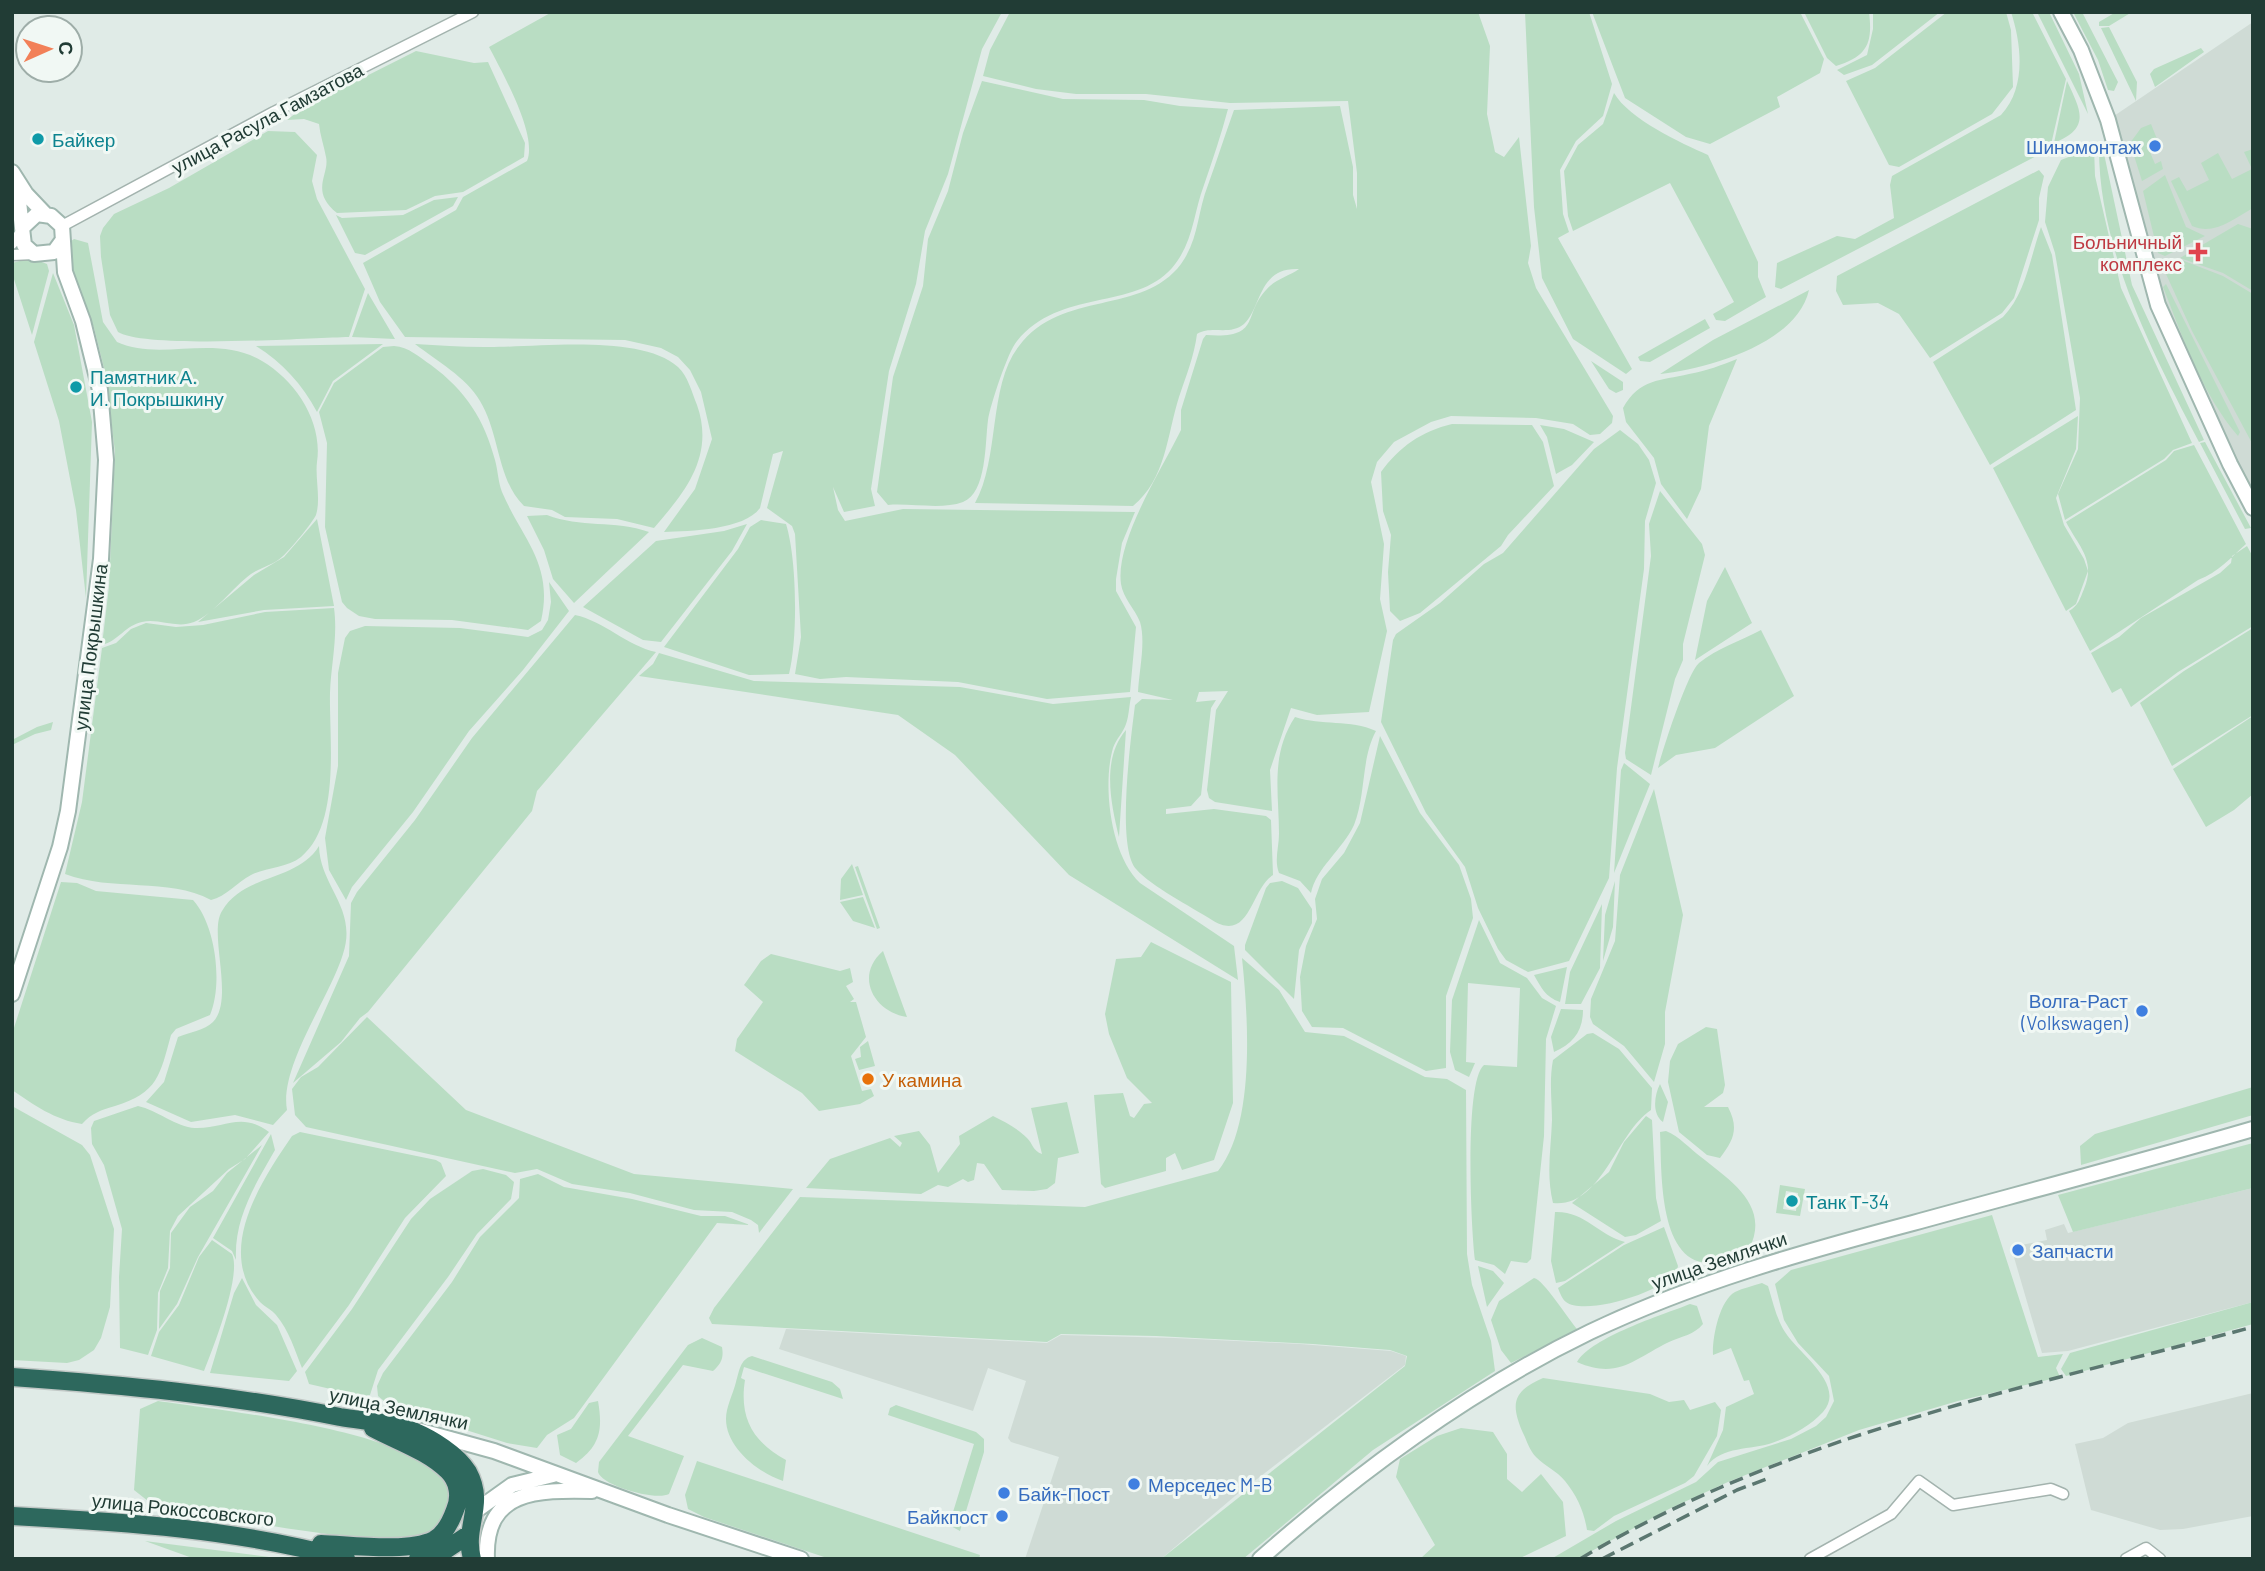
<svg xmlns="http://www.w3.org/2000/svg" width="2265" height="1571" viewBox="0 0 2265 1571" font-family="Barlow,sans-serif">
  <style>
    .built { fill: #cfdbd5 }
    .green { fill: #b9ddc3; fill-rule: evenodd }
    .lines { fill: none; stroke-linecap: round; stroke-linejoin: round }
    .street-casing { stroke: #a3b3ae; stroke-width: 13 }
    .secondary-casing { stroke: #9fb7af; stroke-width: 18 }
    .highway-casing { stroke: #c1c8c6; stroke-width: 21 }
    .street { stroke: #fff; stroke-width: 10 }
    .secondary { stroke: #fff; stroke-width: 14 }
    .highway { stroke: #2d685d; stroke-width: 18 }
    .rail { stroke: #5b7770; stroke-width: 3.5; stroke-dasharray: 14 7; stroke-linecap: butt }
    .culture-dot { fill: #0f9aa8; stroke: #f1f8f4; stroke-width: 2.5 }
    .shop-dot { fill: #3f7fe0; stroke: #f1f8f4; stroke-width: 2.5 }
    .health-dot { fill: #e0444e; stroke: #f1f8f4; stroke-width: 2.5 }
    .food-dot { fill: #e8710a; stroke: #f1f8f4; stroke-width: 2.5 }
    .labels { text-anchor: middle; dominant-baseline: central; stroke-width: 6; stroke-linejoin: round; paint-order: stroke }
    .street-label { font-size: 19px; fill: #213c35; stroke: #f1f8f4 }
    .culture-label { font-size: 19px; fill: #0d838f; stroke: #f1f8f4; text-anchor: start }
    .shop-label { font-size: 19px; fill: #366cbe; stroke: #f1f8f4; text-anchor: end }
    .health-label { font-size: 19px; fill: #be3a42; stroke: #f1f8f4; text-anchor: end }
    .food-label { font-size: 19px; fill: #c56008; stroke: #f1f8f4; text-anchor: start }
  </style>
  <rect width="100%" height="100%" fill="#e0ebe7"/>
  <path class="built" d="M2253 22V508L2158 305 2108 120Z
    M2253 1188V1302L2068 1351 2042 1353 2011 1247 2047 1240 2045 1230 2064 1224 2068 1233Z
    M786 1329 1047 1343 1061 1335 1175 1338 1300 1344 1391 1351 1406 1356 1405 1365 1235 1496 1161 1559H1025L1059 1457 1011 1442 1008 1438 1026 1381 988 1368 973 1411 779 1349Z
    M2253 1393V1516L2183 1529 2160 1530 2091 1510 2075 1444 2103 1438 2128 1423Z"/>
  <path class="green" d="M552 12H1002L982 49 948 174 925 231 916 284 889 371 871 489 875 506 844 512 833 487 838 510 845 521 903 509 1135 512 1122 543 1116 579V591L1136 627 1130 692 1047 699 958 682 846 677 820 679 795 674 801 637 795 534 792 526 767 508 783 451 773 454 760 508C744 530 690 531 664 532L695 489 712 439 701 392 690 370 678 357 661 348 625 340 405 337 380 302 363 263 456 210 463 197 527 161C538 135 502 72 489 47Z
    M1010 12H1478L1490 46 1487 114 1495 152 1504 157 1519 137 1531 246 1528 263 1536 288 1613 416 1612 423 1600 434 1590 435 1573 424 1536 418 1451 416 1431 422 1394 442 1377 462 1371 482 1384 544 1380 599 1387 631 1369 712 1317 715 1291 708 1270 770 1272 811 1215 802 1209 798 1207 790 1216 710 1228 691 1199 692 1196 702 1216 700 1211 708 1201 795 1191 806 1166 809V814L1214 809 1266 816 1271 820 1273 875C1251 888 1250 944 1212 920 1190 906 1152 887 1136 869 1116 846 1131 738 1135 705L1142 699 1173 700 1138 692C1139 671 1146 642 1140 622 1135 609 1123 598 1121 584 1115 541 1162 469 1181 430V410L1203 339 1206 335C1262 339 1242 316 1266 290 1274 280 1289 276 1299 269 1258 267 1262 307 1244 324 1230 336 1211 325 1197 334 1194 357 1186 376 1179 397 1167 435 1166 479 1133 506L975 503C1000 459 988 385 1019 346 1062 289 1142 316 1181 264 1199 239 1197 213 1208 185 1217 160 1225 135 1234 110L1340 106 1353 167V195L1357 209V173L1348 101 1230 103 1146 94H1076L1036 89 983 76 990 50Z
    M1525 12H1589L1612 84 1603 116 1576 141 1560 170 1563 214 1569 232 1558 238 1632 369 1626 374 1573 339 1542 278 1534 207Z
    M1592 12H1800L1824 59 1820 73 1777 97 1780 107 1710 144 1686 137 1625 98Z
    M1804 12H1869C1873 44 1867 56 1836 66L1827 58Z
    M1873 12H1940L1872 65 1844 75 1837 70 1867 55 1873 29Z
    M1947 12H2006L2011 30 2013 87 1992 114 1899 167 1889 165 1846 81 1875 68Z
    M2011 12H2032L2066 79 2050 149 1781 289 1775 287 1777 263 1837 236 1855 239 1894 218 1890 185 1892 176 2001 115C2026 88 2022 46 2011 12Z
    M2037 12H2049L2079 74 2088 114Z
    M2073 12H2082L2118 82 2114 91 2108 90 2098 60Z
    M2116 12H2132L2109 26H2099V22Z
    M2109 27 2137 82 2136 101 2101 28Z
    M2201 48 2204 52 2155 87 2150 74 2154 69Z
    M416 51 474 63 488 62 525 143 524 157 463 192 435 196 406 210 337 213C309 191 330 174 326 157 324 146 320 135 319 124L304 119 287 120 301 109Z
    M982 81 1063 99 1144 100 1180 106 1228 109C1221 135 1213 159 1204 185 1193 214 1194 242 1172 268 1134 311 1060 288 1017 341 1008 351 990 406 988 420 985 442 987 493 963 502 942 510 911 503 888 505L877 492 893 377 923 286 928 239 948 191 963 133Z
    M2067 81C2081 111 2091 128 2054 143Z
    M1614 93C1629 119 1681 143 1708 155L1758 262V277L1766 297 1725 321 1716 320 1713 314 1734 302 1670 183 1573 231 1568 216 1564 171 1578 145 1603 124Z
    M2151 124 2157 139 2147 145 2155 164 2161 161 2163 169 2142 181 2130 143 2141 128Z
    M268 131 295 132 317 155 312 181 317 199 365 289 349 337C306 338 146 349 118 332L110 315 101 257 100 236 103 228 114 214 169 188Z
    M2094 147 2095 176 2121 288 2192 443 2173 450 2164 459 2065 520 2058 494 2078 449 2080 398 2055 253 2045 222 2048 187 2061 160Z
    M2099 149H2103L2132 285 2204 440 2199 442C2153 354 2099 250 2099 149Z
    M2253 149V208C2233 219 2214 236 2192 226L2171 181 2179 177 2187 191 2209 180 2201 163 2218 153 2232 179 2252 169 2244 152Z
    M2039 170 2044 176 2039 198V220L2014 298 2002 313 1930 358 1899 314 1878 303 1843 305 1836 291 1837 276Z
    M2165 175 2186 227 2205 236 2165 256 2158 253 2143 191Z
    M458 197 453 206 365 255 355 253 336 215 342 218 403 215 434 200Z
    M2238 224 2253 229V291L2223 273 2180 258Z
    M2041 227 2052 255 2076 410 1990 465 1933 362 2003 317C2026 293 2030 258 2041 227Z
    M74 239 88 243 103 322 117 342C160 362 216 333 262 361 296 381 323 422 317 462 315 478 321 499 316 515 313 522 290 550 283 556 274 565 261 567 251 574 232 588 215 613 194 622 176 629 159 618 142 622 126 625 118 641 102 645L109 586 115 452 105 372 94 328 69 263 70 242Z
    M31 258 47 264 49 271 32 335 12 273V263Z
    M2179 259 2223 276 2253 294V445L2192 331 2166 274 2170 264Z
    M53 273 74 325 92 422 86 598 76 510 59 421 34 342Z
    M2166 284 2240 432 2238 436C2202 394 2183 338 2163 287Z
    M1809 290C1797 344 1707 369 1660 374L1713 340Z
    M368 293 395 339 352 337Z
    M1705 319 1710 328 1650 362 1640 361 1638 357Z
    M383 344 333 381 317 412C302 384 283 363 256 346Z
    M415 344C438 345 461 347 484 347 534 348 640 333 678 367 688 376 692 393 697 405 715 456 685 492 654 528L617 519 565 517 552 510 524 506C497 480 500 434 480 401 466 377 437 361 415 344Z
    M394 346C409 347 419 357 431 365 466 391 484 419 495 460 498 471 498 481 502 492 522 539 554 564 541 621L528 630 452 620 375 619 359 616 347 608 342 602 325 527 327 443 319 412 334 383 383 347Z
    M1737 359 1709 426 1701 489 1687 519 1661 484 1654 458 1626 422 1623 408C1640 378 1660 381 1689 374 1706 371 1722 365 1737 359Z
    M1591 361 1623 382V390L1616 393 1609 389Z
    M2078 416 2076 449 2056 498 2064 525 2084 559 2088 571 2076 604 2066 611 1993 468Z
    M1452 424 1532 425 1543 442 1554 486 1508 535 1501 546 1420 613 1400 621 1390 611 1388 572 1391 535 1383 511 1381 472C1399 447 1422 431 1452 424Z
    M1540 425 1564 429 1594 442 1572 465 1556 474 1547 437Z
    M1620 430 1638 444 1649 460 1656 483 1645 521 1644 569 1617 768 1609 878 1569 961 1528 972 1506 960 1498 949 1478 908 1465 867 1426 813 1381 722 1393 640 1396 634 1440 603 1484 564 1503 553 1594 449Z
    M2205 442 2251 528 2245 529 2200 443Z
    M2194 445 2246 544C2230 558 2219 572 2198 580L2090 651 2069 611C2078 606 2080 599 2084 589 2096 560 2079 547 2066 522L2166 460 2174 451Z
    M1660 491 1702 544 1705 555 1683 644V660L1675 679 1651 775 1626 759 1625 753 1651 556 1649 524Z
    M547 515C580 528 615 520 649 532L574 603 553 579 544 550 527 516Z
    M317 519 334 606 264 610 198 622 254 575 284 557Z
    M761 520 786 524C797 559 798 638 789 674L749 675 664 647 738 549 750 527Z
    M747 524 732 551 661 642 643 640 583 607 656 541 724 531Z
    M2247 546 2253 557V626L2178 672 2131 707 2121 688 2112 693 2091 653 2119 637 2141 618 2220 573 2231 563 2232 556Z
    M1725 567 1752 623 1695 660 1707 601Z
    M549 582 569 611 523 670 469 731 413 812 352 887 346 900 329 870 325 838 338 766V673L345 638 350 631 365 626 460 628 528 637 542 630 548 620 551 602Z
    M334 608C338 637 331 664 330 693 329 738 341 824 301 857 287 868 267 867 251 875 237 882 226 897 211 900 168 877 112 892 65 874L82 802 102 648 116 643 131 629 146 623 176 627 203 625 265 612Z
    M575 615C604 621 627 646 656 652L537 791 532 811 368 1012 360 1018 341 1042 293 1083 349 956 351 903 357 892 415 820 472 738Z
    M2253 628V715L2172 766 2140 703 2184 671Z
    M1761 630 1794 696 1715 748 1676 755 1658 768C1663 749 1687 674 1699 663 1716 649 1742 640 1761 630Z
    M659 653 754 681 960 687 1053 704 1131 697C1129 706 1129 716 1126 724 1123 733 1116 739 1113 748 1102 786 1111 856 1140 883L1234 946 1238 980 1069 875 955 755 898 715 639 676 653 664Z
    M2253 716V794L2234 810 2206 827 2173 769Z
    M1295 717C1322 726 1350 719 1376 731 1361 758 1366 795 1354 825 1343 849 1316 868 1311 893L1300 881 1279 873C1274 860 1279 847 1279 834 1279 793 1270 755 1295 717Z
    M53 722 51 730 35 734 12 745V740L37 727Z
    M1126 730 1119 837C1111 804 1101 759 1126 730Z
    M1380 736 1420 813 1459 865 1471 899 1473 918 1446 996V1068L1426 1071 1343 1028 1312 1027 1302 1011 1300 977 1306 946 1317 919 1315 899 1322 879 1344 853 1360 823Z
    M1624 763 1650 784 1614 873 1621 770Z
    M1654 789 1683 915 1665 1012V1044L1654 1082 1624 1046 1593 1024 1590 1017 1591 999 1615 941 1620 875Z
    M319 846C320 887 358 908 343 954 330 997 279 1067 287 1110L273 1125 235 1115 191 1122 146 1102 164 1082 178 1037C188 1033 205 1030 213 1022 235 999 208 933 222 911 244 873 297 882 319 846Z
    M852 864 863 895 840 900 841 879Z
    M858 866 880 928 877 929 855 867Z
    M1282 881 1298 888 1312 909V923L1299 950 1294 999 1245 950V945L1266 888 1270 883Z
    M1615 881 1613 927 1603 961 1605 915Z
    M61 882 77 883 96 891 193 900C216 925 223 985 210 1015L176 1029 171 1035C160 1075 158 1093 115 1106 101 1110 92 1113 82 1124 55 1120 34 1105 12 1090V1034Z
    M863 897 875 928 853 921 840 902Z
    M1602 904 1600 968 1581 1004H1565L1570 972Z
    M1479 920 1500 963 1527 978 1542 998 1556 1006 1546 1039 1544 1136 1531 1259 1527 1263 1511 1261 1505 1274 1494 1265 1475 1260C1471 1230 1464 1081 1484 1065L1517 1067 1520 988 1468 983 1466 1062 1475 1063 1469 1077 1455 1070 1450 1052 1452 1000Z
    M1151 942 1231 982 1233 1103 1214 1160 1182 1170 1175 1153 1166 1158V1171L1105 1188 1101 1184 1094 1095 1123 1093 1130 1116 1134 1118 1144 1104 1152 1103 1127 1078 1109 1034 1105 1014 1116 959 1141 957Z
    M883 951 907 1017C874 1012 854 976 883 951Z
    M771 954 840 971 850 968 853 982 846 986 854 999 850 1002H856L866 1037 851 1056 862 1091 871 1089 874 1096 860 1104 819 1111 802 1093 735 1051 737 1039 763 1002 744 985 761 961Z
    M1242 958 1279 990 1305 1032 1344 1036 1425 1077 1447 1079 1466 1090 1467 1254 1472 1285 1491 1341 1495 1371 1373 1450 1243 1559H1161L1405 1366 1407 1356 1390 1350 1313 1344 1156 1336 1061 1334 1047 1342 712 1324 709 1318 714 1308 800 1197 1085 1207 1218 1171C1256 1123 1248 1016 1242 958Z
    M1567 967 1560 1002C1545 997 1541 987 1534 975Z
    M1561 1009 1583 1010C1583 1031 1573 1044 1554 1052L1551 1037Z
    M367 1017 466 1110 634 1174 793 1189 759 1233 758 1225 751 1220 732 1212 694 1210 630 1193 572 1184 537 1169 515 1173 306 1127 295 1115 292 1089 301 1077 318 1067Z
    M1706 1027 1717 1029 1725 1085 1723 1093 1704 1107H1728C1739 1128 1734 1140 1720 1158L1707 1155 1679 1132 1668 1082 1670 1061 1678 1044Z
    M1593 1033 1619 1049 1652 1088 1651 1110C1616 1133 1602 1208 1553 1203 1546 1174 1551 1149 1552 1120 1552 1100 1549 1081 1553 1060L1587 1034Z
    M868 1041 875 1066 859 1070 855 1059 861 1057 860 1047Z
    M1660 1084 1668 1102 1663 1122C1652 1114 1654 1096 1660 1084Z
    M2253 1087V1115L2081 1165 2080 1146 2095 1134Z
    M1067 1102 1079 1153 1058 1158 1055 1183 1047 1189 1034 1191 1002 1190 984 1164 977 1163 974 1180 968 1182 963 1179 948 1187 938 1185 921 1194 806 1188 830 1159 890 1138 900 1147 902 1143 894 1136 919 1131 930 1145 938 1173 960 1144 959 1136 993 1116C1005 1122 1017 1128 1027 1138 1033 1144 1033 1151 1042 1154L1031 1108Z
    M12 1106 82 1145 90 1155 114 1229 110 1307 101 1338 94 1350 79 1360 67 1363 12 1360Z
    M138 1106C157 1110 176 1127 195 1128 224 1129 241 1111 269 1132L245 1159 229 1169 178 1216 170 1231 168 1268 158 1293 157 1330 148 1355 120 1348 119 1277 122 1229 104 1165 92 1144 91 1128 94 1121Z
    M1646 1116 1652 1120 1656 1198 1661 1221 1636 1235 1625 1237 1572 1203 1609 1172 1624 1142Z
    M1666 1131C1679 1136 1690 1149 1701 1157 1731 1181 1771 1206 1749 1249 1736 1254 1721 1264 1708 1263 1657 1261 1662 1167 1660 1132Z
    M300 1132 436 1160 441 1163 446 1176 405 1218 349 1305 302 1368C295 1351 289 1330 276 1315 272 1310 265 1307 260 1302 214 1251 262 1180 292 1136Z
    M271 1134 275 1150C255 1185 234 1218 236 1260L232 1251 213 1238Z
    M2253 1143V1188L2073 1232 2058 1195Z
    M262 1145 198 1257 177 1304 159 1329 160 1291 170 1268 171 1233 190 1207 213 1191 227 1173Z
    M483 1169 506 1175 514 1182 511 1199 477 1234 448 1277 378 1370 370 1395 361 1396 309 1384 305 1372 352 1309 411 1219 430 1199 472 1171Z
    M538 1174 564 1187 632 1199 701 1216H725L750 1225 717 1223 574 1418 547 1435 537 1448 507 1443 390 1406 378 1396 377 1386 383 1373 452 1282 480 1237 519 1198 520 1179Z
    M1780 1185 1805 1189 1800 1216 1776 1213ZM1786 1191 1798 1193 1796 1211 1783 1209Z
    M1555 1212C1585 1211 1598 1235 1625 1242L1565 1281 1556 1283 1551 1261Z
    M1992 1215 2038 1357 2063 1354 2056 1368 2060 1377 1958 1401 1859 1430 1728 1482 1669 1509 1577 1559H1551L1616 1521 1696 1482 1718 1462 1791 1439 1816 1426 1826 1417 1834 1401 1829 1376 1798 1343 1784 1320 1775 1284 1791 1270Z
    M1664 1227 1678 1266C1674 1290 1585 1317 1566 1302 1562 1299 1560 1293 1558 1288L1624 1245Z
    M212 1240 232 1254C242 1275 213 1348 204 1371L151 1356 159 1332 179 1305 199 1257Z
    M1478 1266 1493 1271 1504 1283 1487 1307Z
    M242 1278 256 1305 277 1325 297 1371 289 1381 210 1373 234 1293Z
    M1534 1278C1544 1280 1568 1319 1578 1330L1511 1363 1501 1350 1491 1320 1499 1301Z
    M1762 1283 1768 1286C1773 1302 1776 1318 1785 1332 1798 1353 1847 1385 1823 1412 1810 1426 1790 1437 1772 1443 1751 1450 1722 1446 1707 1466L1723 1430 1726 1407 1754 1394 1749 1380 1744 1381 1731 1348 1713 1355C1712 1339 1719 1301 1735 1292 1743 1288 1753 1286 1762 1283Z
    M2253 1302V1324L2066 1376 2061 1369 2070 1353Z
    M1690 1304 1697 1306 1703 1324C1694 1335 1682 1336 1669 1342 1634 1359 1618 1380 1577 1362 1592 1337 1662 1315 1690 1304Z
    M702 1338 722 1347C724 1358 721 1364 713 1371L683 1365 628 1436 684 1456 669 1494C656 1501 602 1486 598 1472L599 1462 688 1345Z
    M752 1356 832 1382 840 1389 843 1399 744 1367 741 1378 745 1380C739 1418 753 1442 786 1460L783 1481C759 1473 726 1448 726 1419 726 1407 733 1394 736 1382 739 1372 740 1359 752 1356Z
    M1543 1378 1650 1394 1669 1402 1684 1400 1690 1410 1715 1402 1721 1410 1717 1436 1694 1476 1685 1483 1614 1516 1594 1531 1587 1530C1584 1511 1577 1496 1565 1481 1557 1471 1545 1466 1536 1457 1529 1450 1527 1441 1523 1433 1510 1403 1513 1391 1543 1378Z
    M158 1401C225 1411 396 1429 441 1475 446 1480 448 1488 451 1494 447 1510 443 1524 428 1534 396 1554 199 1512 153 1505L134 1490 140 1409Z
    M598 1401C603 1430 600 1446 576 1463L560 1455 557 1435 571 1429 589 1403Z
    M896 1405 976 1432 984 1439V1452L960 1531 949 1525 974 1444 888 1415 890 1408Z
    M1461 1428 1493 1432 1507 1454V1479L1522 1492 1541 1474 1563 1502 1566 1536 1518 1559H1420L1435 1545 1396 1477 1400 1459 1437 1436Z
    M697 1461 980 1555 979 1559H830L704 1517 688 1509 685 1495Z
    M145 1541 284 1559H195Z"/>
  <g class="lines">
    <g class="street-casing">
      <path id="street" d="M62 226 274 112 473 12
        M12 244 21 232
        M12 255 34 254
        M1810 1559 1891 1514 1919 1481 1953 1505 2051 1489 2063 1494
        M2126 1559 2146 1548 2160 1559"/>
    </g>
    <g class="secondary-casing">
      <path id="secondary" d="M2061 12 2081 50 2108 120 2158 305 2230 464 2253 508
        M12 172 26 194 45 214
        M17 184 22 228
        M12 994 60 847 68 811 101 559 106 460 100 390 83 321 65 272 62 226 51 216 37 214 22 228 24 245 34 254 54 252 62 241
        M421 1431 494 1451 668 1515 801 1559
        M477 1510 512 1485 553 1475
        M487 1559C484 1489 538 1490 592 1491
        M1260 1559C1360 1471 1470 1390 1590 1332 1693 1283 1803 1252 1913 1223 2026 1192 2140 1162 2253 1129"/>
    </g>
    <g class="highway-casing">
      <path id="highway" d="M12 1377C123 1385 231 1395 340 1417 363 1421 392 1422 413 1431 432 1439 457 1454 468 1472 486 1505 463 1526 472 1559
        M12 1516C125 1522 237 1529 346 1559
        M321 1544C350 1545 408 1553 434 1540 445 1534 451 1521 455 1510 461 1496 458 1481 448 1471 428 1451 397 1441 373 1428
        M418 1559 441 1553 468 1535"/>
    </g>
    <use href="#street" class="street"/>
    <use href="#secondary" class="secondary"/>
    <use href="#highway" class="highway"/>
    <path class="rail" d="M1580 1559C1785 1436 2024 1388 2253 1327
      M1602 1559 1737 1490 1772 1477"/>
  </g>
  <g class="culture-dot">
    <circle cx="38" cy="139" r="7"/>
    <circle cx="76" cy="387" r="7"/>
    <circle cx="1792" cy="1201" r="7"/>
  </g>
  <g class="shop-dot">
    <circle cx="2155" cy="146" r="7"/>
    <circle cx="2142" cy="1011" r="7"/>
    <circle cx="2018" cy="1250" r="7"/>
    <circle cx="1134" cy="1484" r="7"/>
    <circle cx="1004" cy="1493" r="7"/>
    <circle cx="1002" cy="1516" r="7"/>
  </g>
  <path class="health-dot" d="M2194.5 241.5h7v7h7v7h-7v7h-7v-7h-7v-7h7z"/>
  <circle class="food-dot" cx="868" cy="1079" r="7"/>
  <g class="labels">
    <g class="street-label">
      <text transform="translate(267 118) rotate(-28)">улица Расула Гамзатова</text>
      <text transform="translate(90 647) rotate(-83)">улица Покрышкина</text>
      <text transform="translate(1719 1260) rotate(-19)">улица Землячки</text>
      <text transform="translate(399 1408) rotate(12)">улица Землячки</text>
      <text transform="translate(183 1509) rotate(6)">улица Рокоссовского</text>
    </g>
    <g class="culture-label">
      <text x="52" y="139">Байкер</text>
      <text x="90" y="376">Памятник А.<tspan x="90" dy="22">И. Покрышкину</tspan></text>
      <text x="1806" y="1201">Танк Т-34</text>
    </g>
    <g class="shop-label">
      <text x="2141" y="146">Шиномонтаж</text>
      <text x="2128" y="1000">Волга-Раст<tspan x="2128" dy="22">(Volkswagen)</tspan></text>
      <text x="2032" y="1250" text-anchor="start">Запчасти</text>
      <text x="1148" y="1484" text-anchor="start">Мерседес M-B</text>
      <text x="1018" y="1493" text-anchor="start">Байк-Пост</text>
      <text x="988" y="1516">Байкпост</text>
    </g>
    <g class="health-label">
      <text x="2182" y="241">Больничный<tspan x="2182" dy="22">комплекс</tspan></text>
    </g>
    <g class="food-label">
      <text x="882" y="1079">У камина</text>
    </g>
  </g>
  <rect width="2265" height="1571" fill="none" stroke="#213c35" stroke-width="28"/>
  <g transform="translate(49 49) rotate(87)"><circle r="33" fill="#f1f8f4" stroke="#9eada8" stroke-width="2"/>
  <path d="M0-5L12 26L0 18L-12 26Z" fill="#f28058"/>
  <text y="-10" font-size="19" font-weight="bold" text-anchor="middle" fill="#213c35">С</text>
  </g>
</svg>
